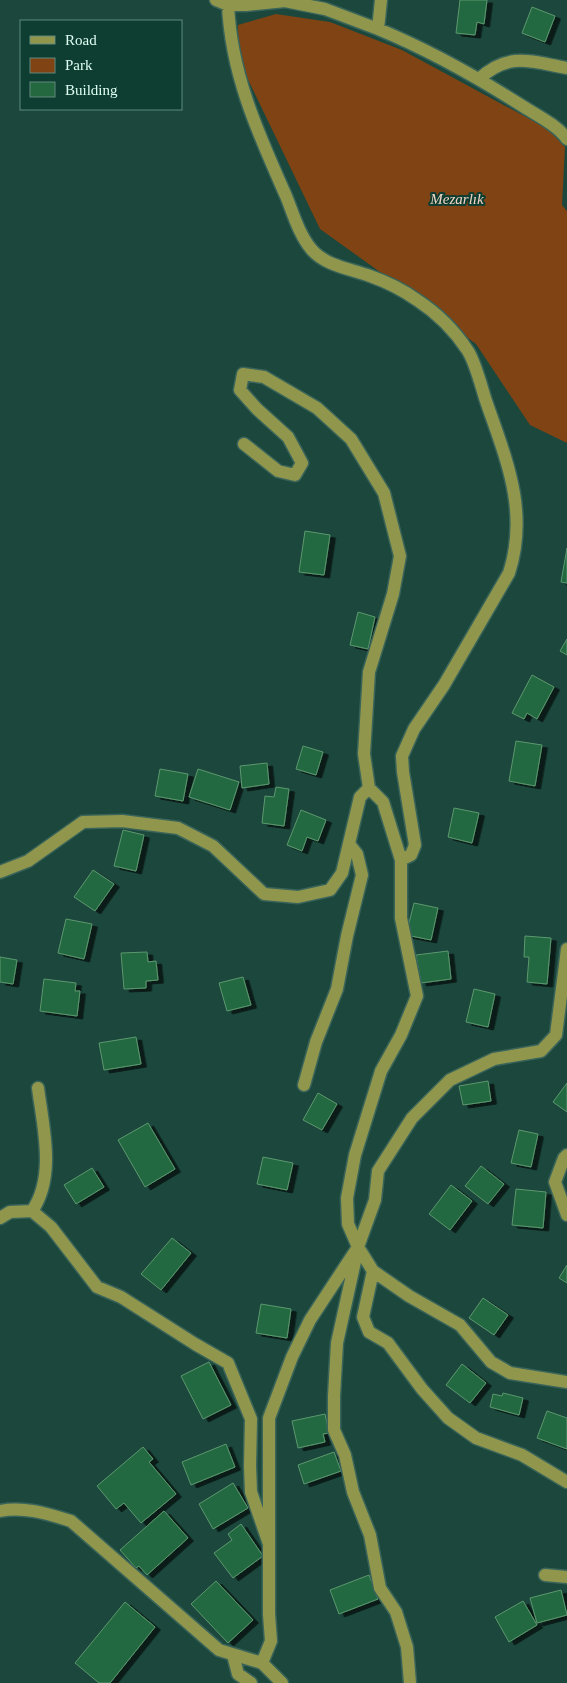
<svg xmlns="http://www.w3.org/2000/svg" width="567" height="1683" viewBox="0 0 567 1683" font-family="'Times New Roman',serif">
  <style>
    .green { fill: #7f4314 }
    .building { fill: #24683f; stroke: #5c986f; filter: url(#shadow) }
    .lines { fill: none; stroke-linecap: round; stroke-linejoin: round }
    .minor-casing { stroke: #3a6459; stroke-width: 15 }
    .minor { stroke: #90974c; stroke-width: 12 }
    .labels { text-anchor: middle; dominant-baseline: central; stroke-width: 4; stroke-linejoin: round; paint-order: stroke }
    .park-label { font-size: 15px; font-style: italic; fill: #f0d5c4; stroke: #0e3d31 }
  </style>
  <defs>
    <filter id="shadow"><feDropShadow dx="5.5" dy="3" stdDeviation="0" flood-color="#0009"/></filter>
  </defs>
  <rect width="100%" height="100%" fill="#1b473c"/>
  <path class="green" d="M276 14 330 22 402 50 548 129 565 147 562 205 567 211V443L530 425 476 344 373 267 320 229 239 61 238 25Z"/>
  <path class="building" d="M460 0H487L484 24 477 22 475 35 456 33Z
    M532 7 555 16 545 42 522 33Z
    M305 531 330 535 324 575 299 572Z
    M567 548V583L561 582Z
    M358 612 375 617 368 649 350 645Z
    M567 639V655L560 651Z
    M532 675 554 687 537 719 527 713 524 719 512 713Z
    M516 741 542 745 535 786 509 781Z
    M303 746 323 752 316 775 296 769Z
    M267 763 269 784 242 788 240 766Z
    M160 769 188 774 183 801 155 796Z
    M198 769 239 782 230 810 189 797Z
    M276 787 289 789 284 826 262 823 265 796 274 797Z
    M454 808 479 813 472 843 448 837Z
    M301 810 326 820 318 841 307 837 302 851 287 845Z
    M123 830 144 835 136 871 114 866Z
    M93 870 114 884 95 911 74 897Z
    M414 903 438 908 431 940 406 935Z
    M66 919 92 924 84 959 58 953Z
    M525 936 551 938 547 984 527 982 529 957H524Z
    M448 951 451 979 421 983 416 955Z
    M147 952 148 962 156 961 158 980 146 981V988L124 989 121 953Z
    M0 957 17 960 13 984 0 982Z
    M243 977 251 1005 227 1011 219 983Z
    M44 979 76 983 75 991H80L77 1016 40 1011Z
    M474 989 495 994 488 1027 466 1022Z
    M136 1037 141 1064 104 1070 99 1043Z
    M488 1081 491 1101 463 1105 459 1086Z
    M567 1083V1112L553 1102Z
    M318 1093 337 1104 322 1130 303 1120Z
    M148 1123 175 1169 145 1187 118 1140Z
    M519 1130 538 1134 531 1167 511 1163Z
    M263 1157 293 1163 287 1190 257 1184Z
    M481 1166 504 1184 488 1204 465 1186Z
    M92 1168 104 1187 76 1204 64 1185Z
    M451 1185 472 1201 450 1230 429 1214Z
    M516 1189 546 1192 543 1228 512 1225Z
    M172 1238 191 1253 161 1290 141 1274Z
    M567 1265V1283L559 1278Z
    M483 1298 508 1315 494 1335 469 1318Z
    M261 1304 291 1309 287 1338 256 1333Z
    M209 1362 231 1405 203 1419 181 1376Z
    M462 1364 486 1383 470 1403 446 1385Z
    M503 1393 523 1398 519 1415 490 1407 493 1394 502 1396Z
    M547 1411 567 1418V1449L537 1438Z
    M325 1414 329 1433 323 1434 325 1442 298 1448 292 1421Z
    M226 1444 235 1467 191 1485 182 1462Z
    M143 1447 153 1459 149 1462 176 1494 141 1523 124 1503 116 1509 97 1486Z
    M334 1452 341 1471 304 1484 298 1465Z
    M233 1483 248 1508 213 1529 199 1504Z
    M164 1511 188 1538 147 1575 139 1566 136 1568 120 1550Z
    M241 1524 263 1556 233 1578 214 1553 232 1540 228 1534Z
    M369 1575 378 1599 339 1614 330 1590Z
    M216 1581 253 1620 228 1643 191 1604Z
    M561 1590 567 1615 537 1623 530 1598Z
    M523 1601 537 1625 509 1642 495 1617Z
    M125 1602 155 1627 110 1683H99L75 1663Z"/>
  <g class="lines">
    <g class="minor-casing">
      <path id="minor" d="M216 0 228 5H246L285 1 325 9 378 29
        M381 0 378 29C429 50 477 77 524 107 538 116 557 125 567 139
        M228 5C231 74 258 133 286 196 293 213 299 235 312 250 326 266 351 269 370 276 387 282 403 290 417 300 437 313 455 331 468 351 476 364 481 386 486 401 506 459 529 511 509 573L444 685 414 729 402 756 403 772 415 845 411 855 401 860
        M479 79C509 51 532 62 567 68
        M244 444 278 471 295 475 302 463 288 437 257 409 240 390 243 374 264 377 317 408 351 439 384 493 400 556 393 594 369 672 364 754 369 788
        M0 872 28 861 83 822 122 821 178 828 213 846 264 894 298 897 330 890 342 873 360 797 369 788 383 802 401 860V918L417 996 401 1035 381 1071 355 1155 347 1198 348 1224 358 1247 373 1271 409 1296 460 1325 491 1362 510 1373 567 1382
        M304 1085 316 1042 337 989 347 936 362 875 357 854 349 844
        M567 1155 564 1158 555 1182 567 1215
        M32 1211C56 1176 43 1127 38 1088
        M0 1218 10 1212 32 1211 51 1227 97 1287 121 1297 195 1344 228 1363 251 1419 250 1466 251 1492 269 1544V1614L271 1641 262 1663
        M356 1257 337 1343 334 1396V1430L345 1455 353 1492 370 1535 380 1588 396 1612 407 1647 410 1683
        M373 1271 363 1317 369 1332 388 1343 422 1389 448 1418 476 1438 522 1455 567 1482
        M0 1511C24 1506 48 1514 71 1521L219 1650 262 1663 282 1683
        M269 1544V1418L292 1357 310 1320 358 1247 375 1200 378 1171 412 1118 450 1080 494 1059 541 1051 556 1035 567 949
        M545 1575 567 1577
        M233 1655 238 1674 251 1683"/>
    </g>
    <use href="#minor" class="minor"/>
  </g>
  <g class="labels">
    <g class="park-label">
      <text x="457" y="199">Mezarlık</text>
    </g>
  </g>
  <rect x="20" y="20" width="162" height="90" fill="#0e3d31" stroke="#618a7f"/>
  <rect x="30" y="36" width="25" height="8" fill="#90974c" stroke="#618a7f"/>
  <text x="65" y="45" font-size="15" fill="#defdf3">Road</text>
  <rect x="30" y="58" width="25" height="15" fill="#7f4314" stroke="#618a7f"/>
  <text x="65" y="70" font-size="15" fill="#defdf3">Park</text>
  <rect x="30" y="82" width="25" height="15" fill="#24683f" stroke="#618a7f"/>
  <text x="65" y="95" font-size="15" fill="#defdf3">Building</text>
</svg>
